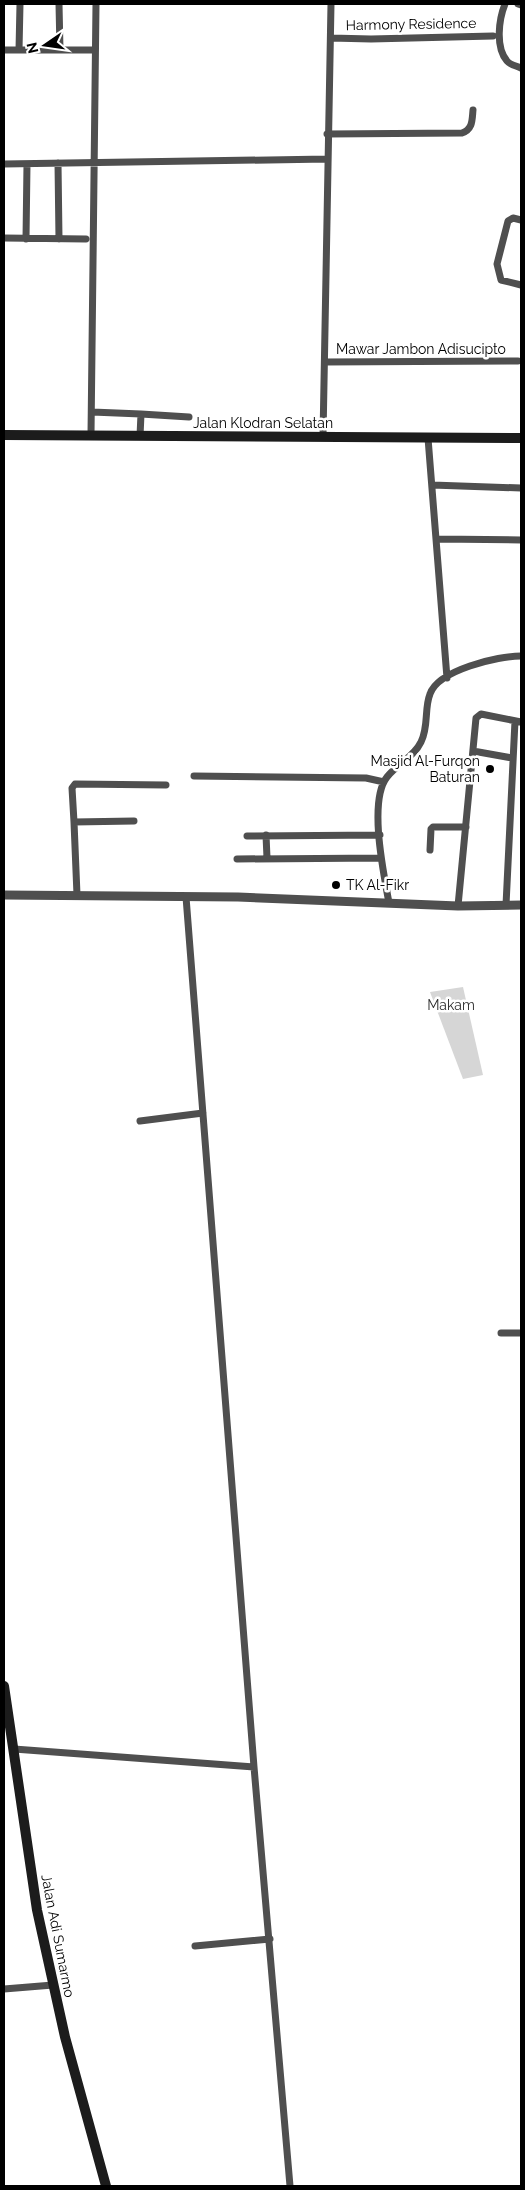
<svg xmlns="http://www.w3.org/2000/svg" width="525" height="2190" viewBox="0 0 525 2190" font-family="Raleway,sans-serif">
  <style>
    .green { fill: #d6d6d6 }
    .lines { fill: none; stroke-linecap: round; stroke-linejoin: round }
    .minor { stroke: #4f4f4f; stroke-width: 7 }
    .tertiary { stroke: #4f4f4f; stroke-width: 9 }
    .secondary { stroke: #1c1c1c; stroke-width: 10 }
    .poi-dot { fill: #000; stroke: #fff; stroke-width: 2 }
    .labels { text-anchor: middle; dominant-baseline: central; stroke-width: 5; stroke-linejoin: round; paint-order: stroke }
    .street-label { font-size: 14px; fill: #000; stroke: #fff }
    .poi-label { font-size: 14px; fill: #000; stroke: #fff; text-anchor: end }
    .park-label { font-size: 14px; fill: #2d2d2d; stroke: #fff }
  </style>
  <rect width="100%" height="100%" fill="#fff"/>
  <path class="green" d="M463 987 483 1075 463 1079 430 992Z"/>
  <g class="lines">
    <path class="minor" d="M59 4 60 50
      M505 4C499 19 495 47 507 61 510 65 517 66 521 68
      M518 4 521 5
      M331 38 371 39 493 36
      M4 50H95
      M19 50 20 4
      M327 134 462 133C473 129 472 120 473 110
      M58 163 59 239
      M4 164 327 159
      M521 220 513 218 508 221 497 264 501 280 521 285
      M4 238 86 239
      M26 239 27 164
      M325 362 518 361
      M92 412 141 414
      M91 435 96 4
      M140 436 141 414 189 417
      M323 437 331 4
      M428 438 447 678
      M432 485 521 488
      M437 539 521 540
      M473 751 512 758
      M194 776 366 778 384 782
      M74 822 72 788 75 784 166 785
      M266 835 267 858
      M247 836 380 835
      M430 850 431 829 433 827H466
      M237 859 381 858
      M77 895 74 822 134 821
      M186 897 254 1767 290 2186
      M389 903C384 875 368 801 387 777 397 764 414 757 421 742 429 726 424 709 430 694 438 670 498 656 521 656
      M506 905 515 721
      M458 906 476 718 481 714 521 722
      M140 1121 203 1113
      M501 1333H521
      M14 1749 254 1767
      M195 1946 270 1939
      M4 1989 53 1985"/>
    <path class="tertiary" d="M4 895 238 897 458 906 521 905"/>
    <path class="secondary" d="M4 435 521 438
      M4 1686 37 1910 65 2037 106 2186"/>
  </g>
  <g class="poi-dot">
    <circle cx="490" cy="769" r="5"/>
    <circle cx="336" cy="885" r="5"/>
  </g>
  <g class="labels">
    <g class="street-label">
      <text transform="translate(411 24) rotate(-1)">Harmony Residence</text>
      <text x="421" y="349">Mawar Jambon Adisucipto</text>
      <text x="263" y="423">Jalan Klodran Selatan</text>
      <text transform="translate(58 1936) rotate(79)">Jalan Adi Sumarmo</text>
    </g>
    <g class="poi-label">
      <text x="480" y="761">Masjid Al-Furqon<tspan x="480" dy="16">Baturan</tspan></text>
      <text x="346" y="885" text-anchor="start">TK Al-Fikr</text>
    </g>
    <g class="park-label">
      <text x="451" y="1005">Makam</text>
    </g>
  </g>
  <rect width="525" height="2190" fill="none" stroke="#000000" stroke-width="10"/>
  <g transform="translate(45 45) rotate(257)" stroke="#ffffff" stroke-width="4" paint-order="stroke">
  <path d="M0-4L9 19L0 12L-9 19Z" fill="#000000"/>
  <text y="-8" font-size="14" font-weight="bold" text-anchor="middle" fill="#000000">N</text>
  </g>
</svg>
